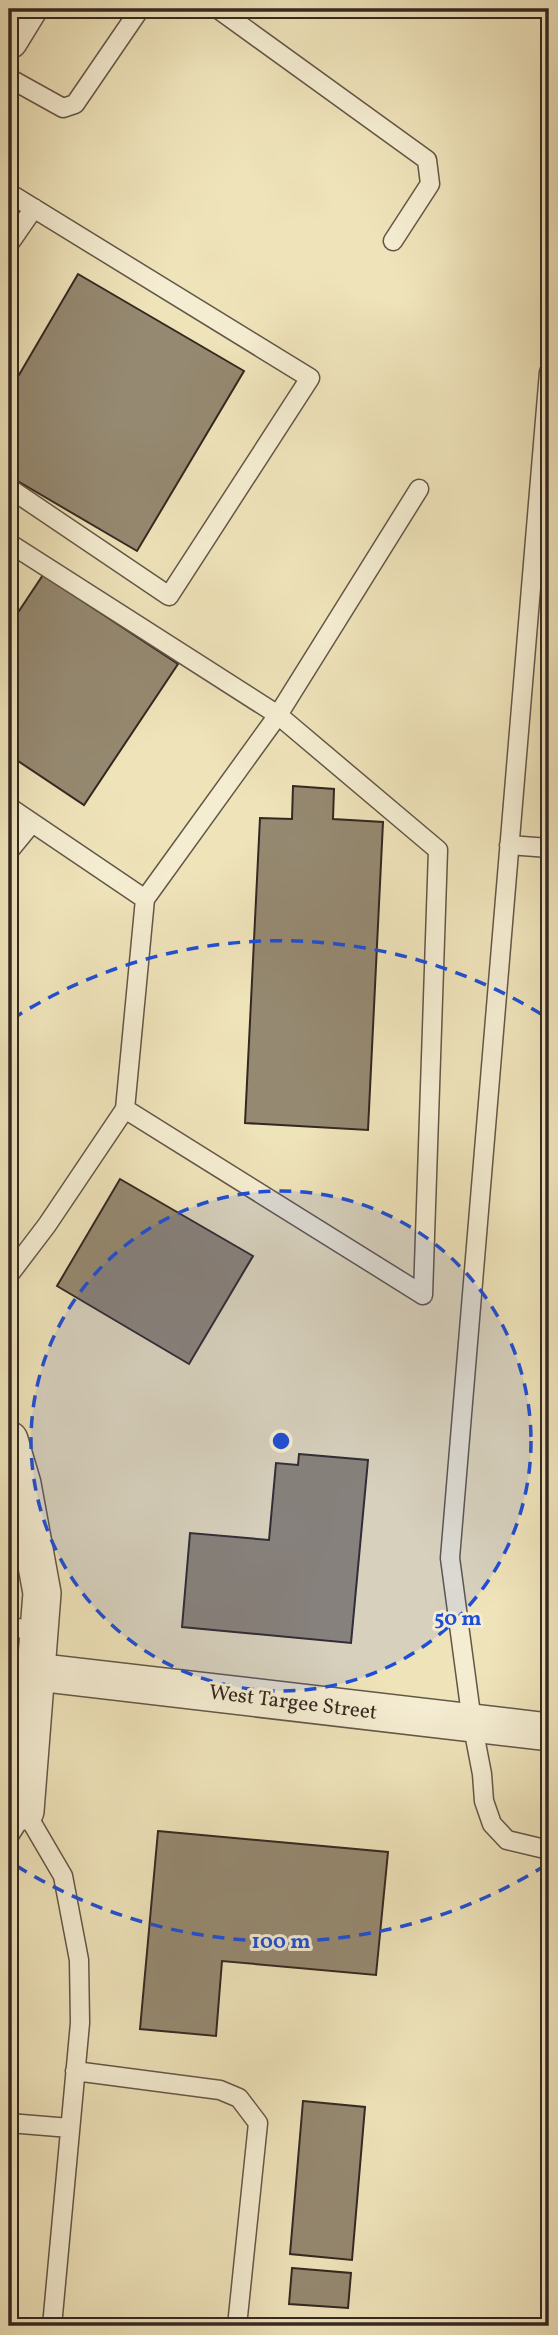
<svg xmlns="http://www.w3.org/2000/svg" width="558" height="2335" viewBox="0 0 558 2335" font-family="Vollkorn,serif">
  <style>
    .building { fill: #958971; stroke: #342821; stroke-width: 2 }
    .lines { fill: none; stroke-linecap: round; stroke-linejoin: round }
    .lane-casing { stroke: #635747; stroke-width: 21 }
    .street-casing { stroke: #635747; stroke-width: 40 }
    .lane { stroke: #f5edd2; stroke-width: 18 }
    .street { stroke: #f5edd2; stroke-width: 37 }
    .ring { fill: none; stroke: #1d4ed8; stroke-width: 3.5; stroke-dasharray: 12 9 }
    .labels { text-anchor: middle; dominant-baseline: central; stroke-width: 6; stroke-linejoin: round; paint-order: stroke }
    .street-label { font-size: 21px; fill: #342821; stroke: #f5edd2 }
    .centre { fill: #1d4ed8; stroke: #f5edd2; stroke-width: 3.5 }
    .ring-label { font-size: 21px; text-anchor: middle; font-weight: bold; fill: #1d4ed8; stroke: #f5edd2; stroke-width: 6; stroke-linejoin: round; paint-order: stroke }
  </style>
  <rect width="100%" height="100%" fill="#efe3ba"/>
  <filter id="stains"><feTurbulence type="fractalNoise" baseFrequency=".00286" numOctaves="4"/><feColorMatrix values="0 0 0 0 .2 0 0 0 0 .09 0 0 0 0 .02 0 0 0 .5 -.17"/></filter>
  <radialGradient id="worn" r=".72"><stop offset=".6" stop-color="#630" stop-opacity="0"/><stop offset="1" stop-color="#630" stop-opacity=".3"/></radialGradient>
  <path class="building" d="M78 274 244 371 137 551 9 476V392Z
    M43 575 178 664 84 805 9 755V626Z
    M293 786 334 789 333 819 383 822 368 1130 245 1123 260 818 292 819Z
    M120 1179 253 1256 189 1364 57 1286Z
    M299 1454 368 1460 351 1643 182 1627 190 1533 269 1540 276 1463 298 1465Z
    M158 1831 388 1852 376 1975 222 1961 216 2036 140 2029Z
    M303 2101 365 2107 352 2260 290 2254Z
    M292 2268 351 2273 348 2308 289 2304Z"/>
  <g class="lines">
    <g class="lane-casing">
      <path id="lane" d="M218 9 427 160 430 184 393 241
        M9 78 63 108 75 104 140 9
        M9 193 310 378 169 596 9 488
        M9 244 34 208
        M549 372 450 1558 472 1722 482 1774 484 1801 492 1824 507 1840 549 1850
        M9 543 278 715 438 850 423 1295 125 1109
        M9 807 145 899
        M509 845 549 848
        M9 851 32 823
        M9 1275 47 1225 125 1109 145 899 278 715 419 489
        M9 1627 39 1631
        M9 1836 25 1811 63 1876 79 1960 80 2023 52 2326
        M75 2071 220 2090 239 2098 258 2123 237 2326
        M9 2123 70 2128"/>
    </g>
    <g class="street-casing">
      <path id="street" d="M9 40 28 9
        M9 1440 22 1484 42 1593 25 1811
        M36 1672 549 1732"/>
    </g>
    <use href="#lane" class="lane"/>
    <use href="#street" class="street"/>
  </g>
  <circle cx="281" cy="1441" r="250" fill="#1d4ed8" fill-opacity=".12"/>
  <g class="ring">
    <circle cx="281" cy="1441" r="250"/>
    <path d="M546 1865A500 500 0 0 1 12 1863M12 1019A500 500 0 0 1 546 1017"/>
  </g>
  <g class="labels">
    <g class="street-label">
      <text transform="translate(293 1703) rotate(7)">West Targee Street</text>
    </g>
  </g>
  <circle cx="281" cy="1441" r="10" class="centre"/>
  <g class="ring-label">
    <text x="458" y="1625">50 m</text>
    <text x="281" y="1948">100 m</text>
  </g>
  <rect width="558" height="2335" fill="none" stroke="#efe3ba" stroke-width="35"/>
  <rect x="10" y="10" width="537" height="2314" fill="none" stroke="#342821" stroke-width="3.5"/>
  <rect x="18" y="18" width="523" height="2300" fill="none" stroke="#342821" stroke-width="2"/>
  <rect width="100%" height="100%" filter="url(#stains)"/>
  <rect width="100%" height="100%" fill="url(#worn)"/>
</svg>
